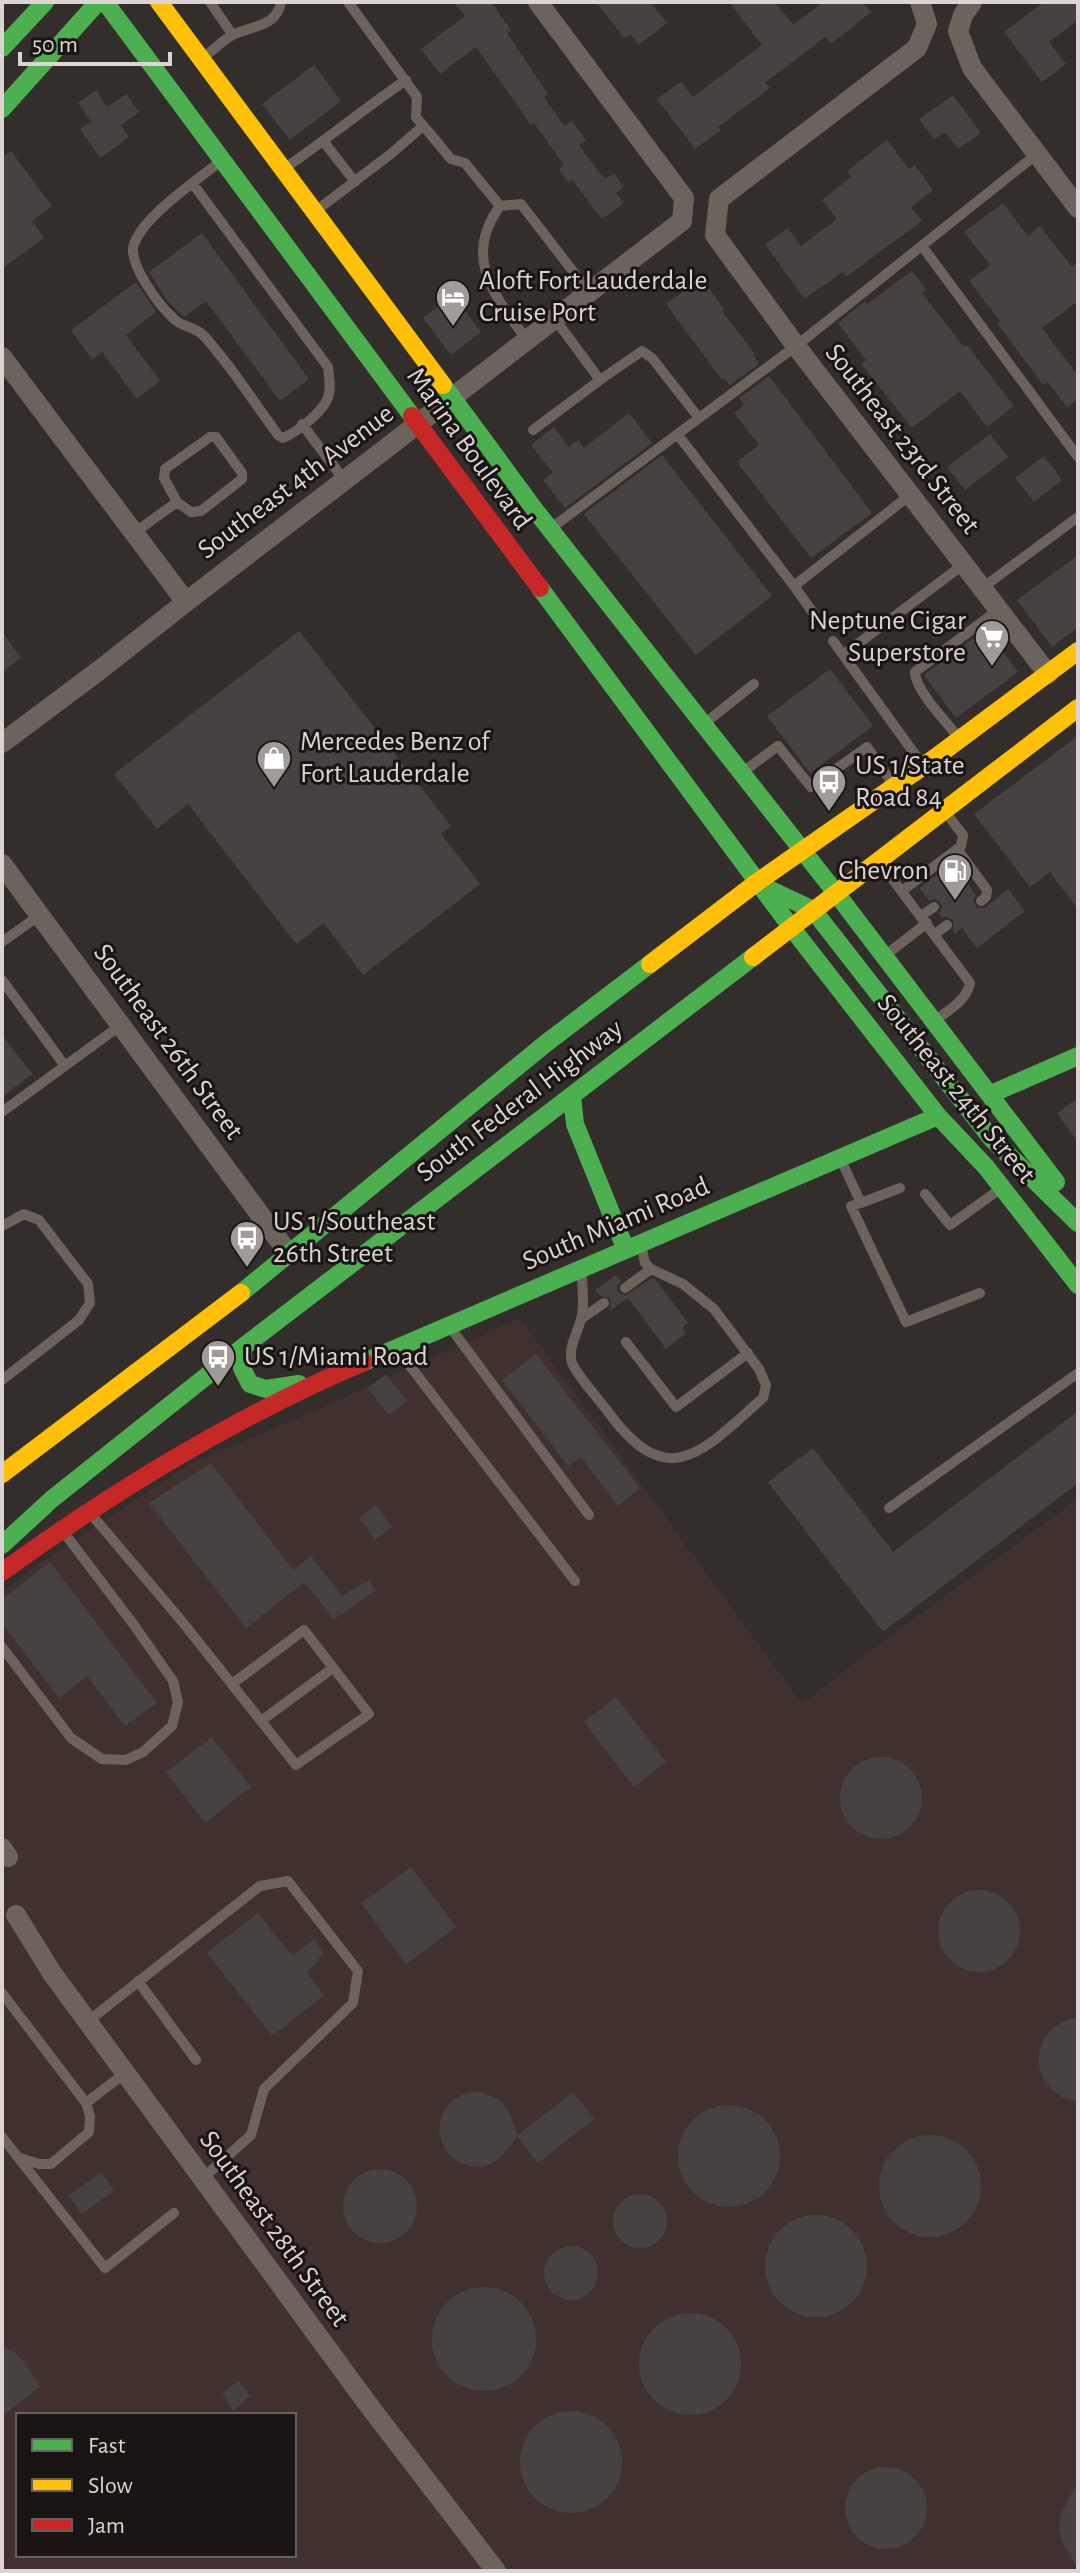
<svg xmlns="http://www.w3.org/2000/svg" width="1080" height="2573" viewBox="0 0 1080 2573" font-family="'Alegreya Sans',sans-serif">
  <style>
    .built { fill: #41312e; fill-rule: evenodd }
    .building { fill: #474242 }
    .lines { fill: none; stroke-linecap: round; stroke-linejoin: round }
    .lane { stroke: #6d635d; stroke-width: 10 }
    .street { stroke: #6d635d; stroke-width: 20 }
    .fast { stroke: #4caf50; stroke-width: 18 }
    .slow { stroke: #ffc107; stroke-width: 18 }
    .jam { stroke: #c62828; stroke-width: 18 }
    .labels { text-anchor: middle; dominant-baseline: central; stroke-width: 6; stroke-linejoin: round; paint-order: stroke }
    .poi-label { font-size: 28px; fill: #dbd4d3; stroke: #1a1514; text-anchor: start }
    .street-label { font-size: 28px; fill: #dbd4d3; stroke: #1a1514 }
  </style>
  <rect width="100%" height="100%" fill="#332d2c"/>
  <path class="built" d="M520 1318 802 1704 886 1639 1078 1499V2571H2V1592L34 1567 192 1463 289 1422ZM18 2415H294V2555H18Z"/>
  <path class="building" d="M454 2H491L511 30 507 33 548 94 544 97 564 126 572 121 586 140 579 145 599 172 605 179 614 173 624 187 616 193 624 203 602 219 572 180 568 182 559 169 564 165 534 123 531 125 476 47 440 74 421 49 465 16Z
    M596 2H650L667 23 639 45 631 35 624 38Z
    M729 2H775L793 25 823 2H863L871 12 831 44 825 37 765 83 770 88 718 127 721 130 695 149 657 99 681 82 693 97 762 45Z
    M1044 2H1074L1078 7V20L1049 42 1066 64 1042 82 1004 32Z
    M314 65 341 101 290 140 262 104Z
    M96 90 107 107 126 94 139 112 121 125 129 137 100 158 80 129 91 122 78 103Z
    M953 95 981 133 958 149 945 132 934 139 919 119Z
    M887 140 909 169 915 165 933 190 911 207 922 221 847 276 843 272 804 299 765 244 788 228 801 246 837 219 822 200 851 177 847 171Z
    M11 151 52 206 32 221 44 238 2 269V158Z
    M1003 203 1028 236 1040 226 1072 267 1078 262V301L1042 328 1078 376V399L1067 408 1048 382 1043 385 997 323 1000 321 969 281 990 265 964 232Z
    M202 233 309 379 280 401 206 301 184 317 166 299 149 272Z
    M912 271 926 290 922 293 964 347 967 345 1014 406 987 427 960 391 912 428 861 364 866 360 838 323 865 301 867 304Z
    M701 278 724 309 722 311 755 354 753 355 759 364 730 385 724 378 722 380 666 304Z
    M136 282 156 312 126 335 160 381 137 399 102 352 92 360 71 330Z
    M453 295 481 332 451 355 423 318Z
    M769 376 872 513 811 558 737 462 759 445 734 413 744 405 739 398Z
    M629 413 652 443 565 508 543 480 553 473 531 445 554 427 569 447 578 440 584 448Z
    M990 434 1008 457 965 490 947 467Z
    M662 455 772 596 696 655 584 514Z
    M1044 456 1062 480 1034 502 1015 478Z
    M1078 555V627L1052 647 1017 600Z
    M986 629 1018 672 956 718 924 675Z
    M2 631 21 658 2 672Z
    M299 631 451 826 441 834 480 884 363 975 324 923 296 944 188 804 157 829 114 774Z
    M830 669 873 726 810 773 767 716Z
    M1078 736V909L1050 872 1030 887 974 814Z
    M952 863 976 895 973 901 977 908 986 907 1008 889 1025 911 977 948 962 928 954 934 953 920 947 917 942 918 939 913 942 907 940 902 934 899 929 901 919 888Z
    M2 1035 32 1074 2 1097Z
    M1078 1098V1142L1057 1113Z
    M616 1275 621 1281 617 1286 618 1292 625 1296 652 1278 656 1280 688 1323 682 1328 686 1333 666 1349 628 1298 611 1310 610 1298 600 1296 595 1290Z
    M536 1354 640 1488 618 1506 581 1457 568 1466 502 1380Z
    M386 1374 407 1401 388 1415 368 1388Z
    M1078 1411V1483L883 1632 768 1482 813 1448 893 1552Z
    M211 1463 293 1570 311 1556 342 1596 369 1580 376 1590 333 1620 311 1589 310 1590 304 1582 246 1628 149 1503Z
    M376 1505 392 1527 375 1540 359 1518Z
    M50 1562 157 1703 125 1726 87 1676 59 1698 2 1623V1599Z
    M616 1697 666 1762 634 1787 584 1722Z
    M212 1737 251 1787 205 1823 166 1772Z
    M840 1798a41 41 0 1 1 82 0a41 41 0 1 1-82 0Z
    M411 1867 456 1927 406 1964 361 1903Z
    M938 1931a41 41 0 1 1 82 0a41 41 0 1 1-82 0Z
    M258 1913 292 1956 315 1938 323 1954 307 1973 324 1995 272 2036 207 1953Z
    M1078 2018V2101L1064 2098 1052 2090 1043 2079 1039 2065V2051L1045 2037 1054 2027 1067 2020Z
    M480 2092 492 2096 502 2102 509 2112 518 2135 573 2092 594 2119 538 2163 517 2136 502 2156 493 2163 481 2167 469 2166 458 2162 448 2154 442 2143 439 2131 441 2118 446 2107 456 2098 467 2093Z
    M678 2156a51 51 0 1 1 102 0a51 51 0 1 1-102 0Z
    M879 2186a51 51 0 1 1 102 0a51 51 0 1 1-102 0Z
    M343 2206a37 37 0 1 1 74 0a37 37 0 1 1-74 0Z
    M101 2172 114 2190 82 2214 69 2196Z
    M613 2221a27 27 0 1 1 54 0a27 27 0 1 1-54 0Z
    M765 2266a51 51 0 1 1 102 0a51 51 0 1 1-102 0Z
    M544 2273a27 27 0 1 1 54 0a27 27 0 1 1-54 0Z
    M432 2339a52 52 0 1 1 104 0a52 52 0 1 1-104 0Z
    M639 2364a51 51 0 1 1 102 0a51 51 0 1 1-102 0Z
    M2 2345 14 2352 24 2362 40 2387 2 2416Z
    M238 2381 250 2396 233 2410 222 2394Z
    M520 2462a51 51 0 1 1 102 0a51 51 0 1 1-102 0Z
    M845 2508a41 41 0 1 1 82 0a41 41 0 1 1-82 0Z
    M1078 2481V2569L1062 2541 1059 2527 1061 2514Z"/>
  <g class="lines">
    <path class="lane" d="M210 2 232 34
      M348 2 417 97 416 117 451 159 465 163 500 206 521 204 589 292
      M203 58C212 51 220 43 229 37 245 26 277 29 281 2
      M324 142 355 182
      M285 168C326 140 365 108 406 80
      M193 184 328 367C329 377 332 390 327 400 320 414 297 432 283 438L278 435C255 404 230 364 204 336 195 326 182 328 173 318 159 305 127 263 134 244 144 216 195 182 218 163
      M500 206C462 258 495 296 527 340
      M317 210 392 153 423 126
      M922 246 1078 457
      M600 380 642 351 652 358 699 418
      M302 424 344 480
      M533 430 600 380 555 319
      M678 435 794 586
      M554 526 796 346 1037 154
      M134 533 177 502 191 512 201 511 242 479V473L216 437H210L165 469 164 478 177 502
      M982 588 1078 517
      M814 614 794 586 910 495
      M833 641 922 764
      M843 655 964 564
      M705 723 754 684
      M959 738C947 723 915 690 915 672L998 610
      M744 771 778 746 811 787 867 747 892 783
      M957 849 987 890 986 897 981 901
      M882 865 970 983C966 1001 950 1009 936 1020
      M902 891 961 846 963 835 946 813
      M921 916 934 907
      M935 934 947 925
      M2 942 40 915
      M887 954 927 923
      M2 980 65 1066
      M2 1112 121 1025
      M841 1160 861 1203 851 1206 906 1322 980 1293
      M925 1194 950 1225 1000 1189
      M861 1203 900 1188
      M2 1226 24 1214 39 1220 88 1284 90 1303 79 1320 2 1380
      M581 1271C583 1286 584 1300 582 1315 580 1329 567 1347 572 1363 576 1374 601 1402 609 1413 670 1496 705 1448 763 1398L766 1385 759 1369 714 1309 683 1284 651 1269 645 1263 641 1244
      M625 1288 651 1269
      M581 1319 604 1303
      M450 1327 589 1515
      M626 1342 676 1407 748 1353
      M397 1349 575 1581
      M889 1508 1078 1373
      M90 1513 180 1619 296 1765 369 1714 304 1630 232 1684
      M2 1647 71 1738 102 1759 126 1760 143 1752 172 1726 178 1702 173 1681 134 1625 62 1530
      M261 1721 333 1668
      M138 1981 196 2060
      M2 1993 86 2103 90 2116 89 2132 51 2164H39L20 2158
      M87 2022 260 1886 288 1881 358 1971 353 2003 264 2089 251 2135 202 2179
      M86 2103 125 2073
      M2 2137 105 2268 174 2213"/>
    <path class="street" d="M920 2 927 24 917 48 719 199 715 235 796 346 1048 674
      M972 2 963 15 958 31 972 68 1078 208
      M2 357 186 602
      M2 743 101 669 186 602 682 221 684 198 538 2
      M2 864 289 1254
      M2 1848 8 1857
      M16 1915 52 1973 370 2407 496 2571"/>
    <path class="fast" d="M105 2 412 416
      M2 48 45 2
      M2 109 98 2
      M443 385 535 510 836 893
      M540 588 791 927
      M758 884 813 910 991 1138 1078 1223
      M836 893 1056 1182
      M791 927 938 1116 986 1167 1078 1285
      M991 1094 1078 1056
      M572 1096 575 1124 626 1250
      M241 1293 545 1044 650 964
      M243 1347 242 1368 250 1384 266 1389 299 1384
      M364 1362 938 1116
      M2 1545 52 1499 243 1347 753 957"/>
    <path class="slow" d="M159 2 443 385
      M753 957 1078 708
      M650 964 756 883 932 760 1078 651
      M2 1474 241 1293"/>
    <path class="jam" d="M412 416 540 588
      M2 1572C115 1490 235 1417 364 1362"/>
  </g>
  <defs>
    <g id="hotel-pin" transform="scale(1.8)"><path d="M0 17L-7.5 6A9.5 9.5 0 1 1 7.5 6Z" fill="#a09a99" stroke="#1a1514"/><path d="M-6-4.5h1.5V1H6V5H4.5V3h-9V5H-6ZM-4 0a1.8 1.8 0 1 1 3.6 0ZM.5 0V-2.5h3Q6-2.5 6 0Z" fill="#fff"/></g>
    <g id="supermarket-pin" transform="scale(1.8)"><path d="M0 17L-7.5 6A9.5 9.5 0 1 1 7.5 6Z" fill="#a09a99" stroke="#1a1514"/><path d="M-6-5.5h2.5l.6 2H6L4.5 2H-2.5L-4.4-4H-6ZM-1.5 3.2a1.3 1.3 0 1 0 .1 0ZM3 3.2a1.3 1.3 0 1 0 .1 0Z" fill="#fff"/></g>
    <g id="shop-pin" transform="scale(1.8)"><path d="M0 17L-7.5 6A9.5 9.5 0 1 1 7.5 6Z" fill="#a09a99" stroke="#1a1514"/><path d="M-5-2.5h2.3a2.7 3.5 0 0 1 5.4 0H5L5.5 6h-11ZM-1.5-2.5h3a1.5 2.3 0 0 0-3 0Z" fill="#fff"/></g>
    <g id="bus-pin" transform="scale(1.8)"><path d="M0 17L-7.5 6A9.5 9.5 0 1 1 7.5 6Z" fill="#a09a99" stroke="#1a1514"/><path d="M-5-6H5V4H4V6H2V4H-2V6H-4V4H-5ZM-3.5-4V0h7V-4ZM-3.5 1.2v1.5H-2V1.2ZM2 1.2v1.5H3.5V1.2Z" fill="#fff"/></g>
    <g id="fuel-pin" transform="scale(1.8)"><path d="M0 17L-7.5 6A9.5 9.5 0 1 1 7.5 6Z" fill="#a09a99" stroke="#1a1514"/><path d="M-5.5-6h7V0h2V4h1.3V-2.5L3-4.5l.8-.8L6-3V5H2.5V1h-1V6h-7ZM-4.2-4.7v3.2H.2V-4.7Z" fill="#fff"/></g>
  </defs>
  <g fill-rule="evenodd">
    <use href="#hotel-pin" x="453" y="297"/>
    <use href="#supermarket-pin" x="992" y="637"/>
    <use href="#shop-pin" x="274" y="758"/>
    <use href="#bus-pin" x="829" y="782"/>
    <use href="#fuel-pin" x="955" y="871"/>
    <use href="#bus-pin" x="247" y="1238"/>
    <use href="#bus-pin" x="218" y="1357"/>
  </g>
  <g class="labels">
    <g class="poi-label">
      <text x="479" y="281">Aloft Fort Lauderdale<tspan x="479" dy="32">Cruise Port</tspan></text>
      <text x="966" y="621" text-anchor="end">Neptune Cigar<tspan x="966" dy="32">Superstore</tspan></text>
      <text x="300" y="742">Mercedes Benz of<tspan x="300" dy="32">Fort Lauderdale</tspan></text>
      <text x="855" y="766">US 1/State<tspan x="855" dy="32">Road 84</tspan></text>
      <text x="929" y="871" text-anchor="end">Chevron</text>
      <text x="273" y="1222">US 1/Southeast<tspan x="273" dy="32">26th Street</tspan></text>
      <text x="244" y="1357">US 1/Miami Road</text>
    </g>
    <g class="street-label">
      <text transform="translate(902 439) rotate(52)">Southeast 23rd Street</text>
      <text transform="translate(469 449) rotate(54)">Marina Boulevard</text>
      <text transform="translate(296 482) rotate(-37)">Southeast 4th Avenue</text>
      <text transform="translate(168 1042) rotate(54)">Southeast 26th Street</text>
      <text transform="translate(956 1089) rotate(51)">Southeast 24th Street</text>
      <text transform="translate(520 1101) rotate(-37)">South Federal Highway</text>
      <text transform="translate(616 1224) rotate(-23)">South Miami Road</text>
      <text transform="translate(274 2229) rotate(54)">Southeast 28th Street</text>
    </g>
  </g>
  <rect width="1080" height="2573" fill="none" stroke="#dbd4d3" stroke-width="8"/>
  <rect x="16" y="2413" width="280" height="144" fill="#1a1514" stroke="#676160" stroke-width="2"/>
  <rect x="32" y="2439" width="40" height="12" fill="#4caf50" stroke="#676160" stroke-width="2"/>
  <text x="88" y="2453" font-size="24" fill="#dbd4d3">Fast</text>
  <rect x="32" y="2479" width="40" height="12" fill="#ffc107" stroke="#676160" stroke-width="2"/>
  <text x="88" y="2493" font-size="24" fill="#dbd4d3">Slow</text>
  <rect x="32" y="2519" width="40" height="12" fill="#c62828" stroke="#676160" stroke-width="2"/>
  <text x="88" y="2533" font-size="24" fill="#dbd4d3">Jam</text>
  <path d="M20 52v12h150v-12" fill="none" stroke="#dbd4d3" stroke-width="4"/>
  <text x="32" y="52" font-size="24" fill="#dbd4d3" stroke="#1a1514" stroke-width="6" paint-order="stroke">50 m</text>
</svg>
